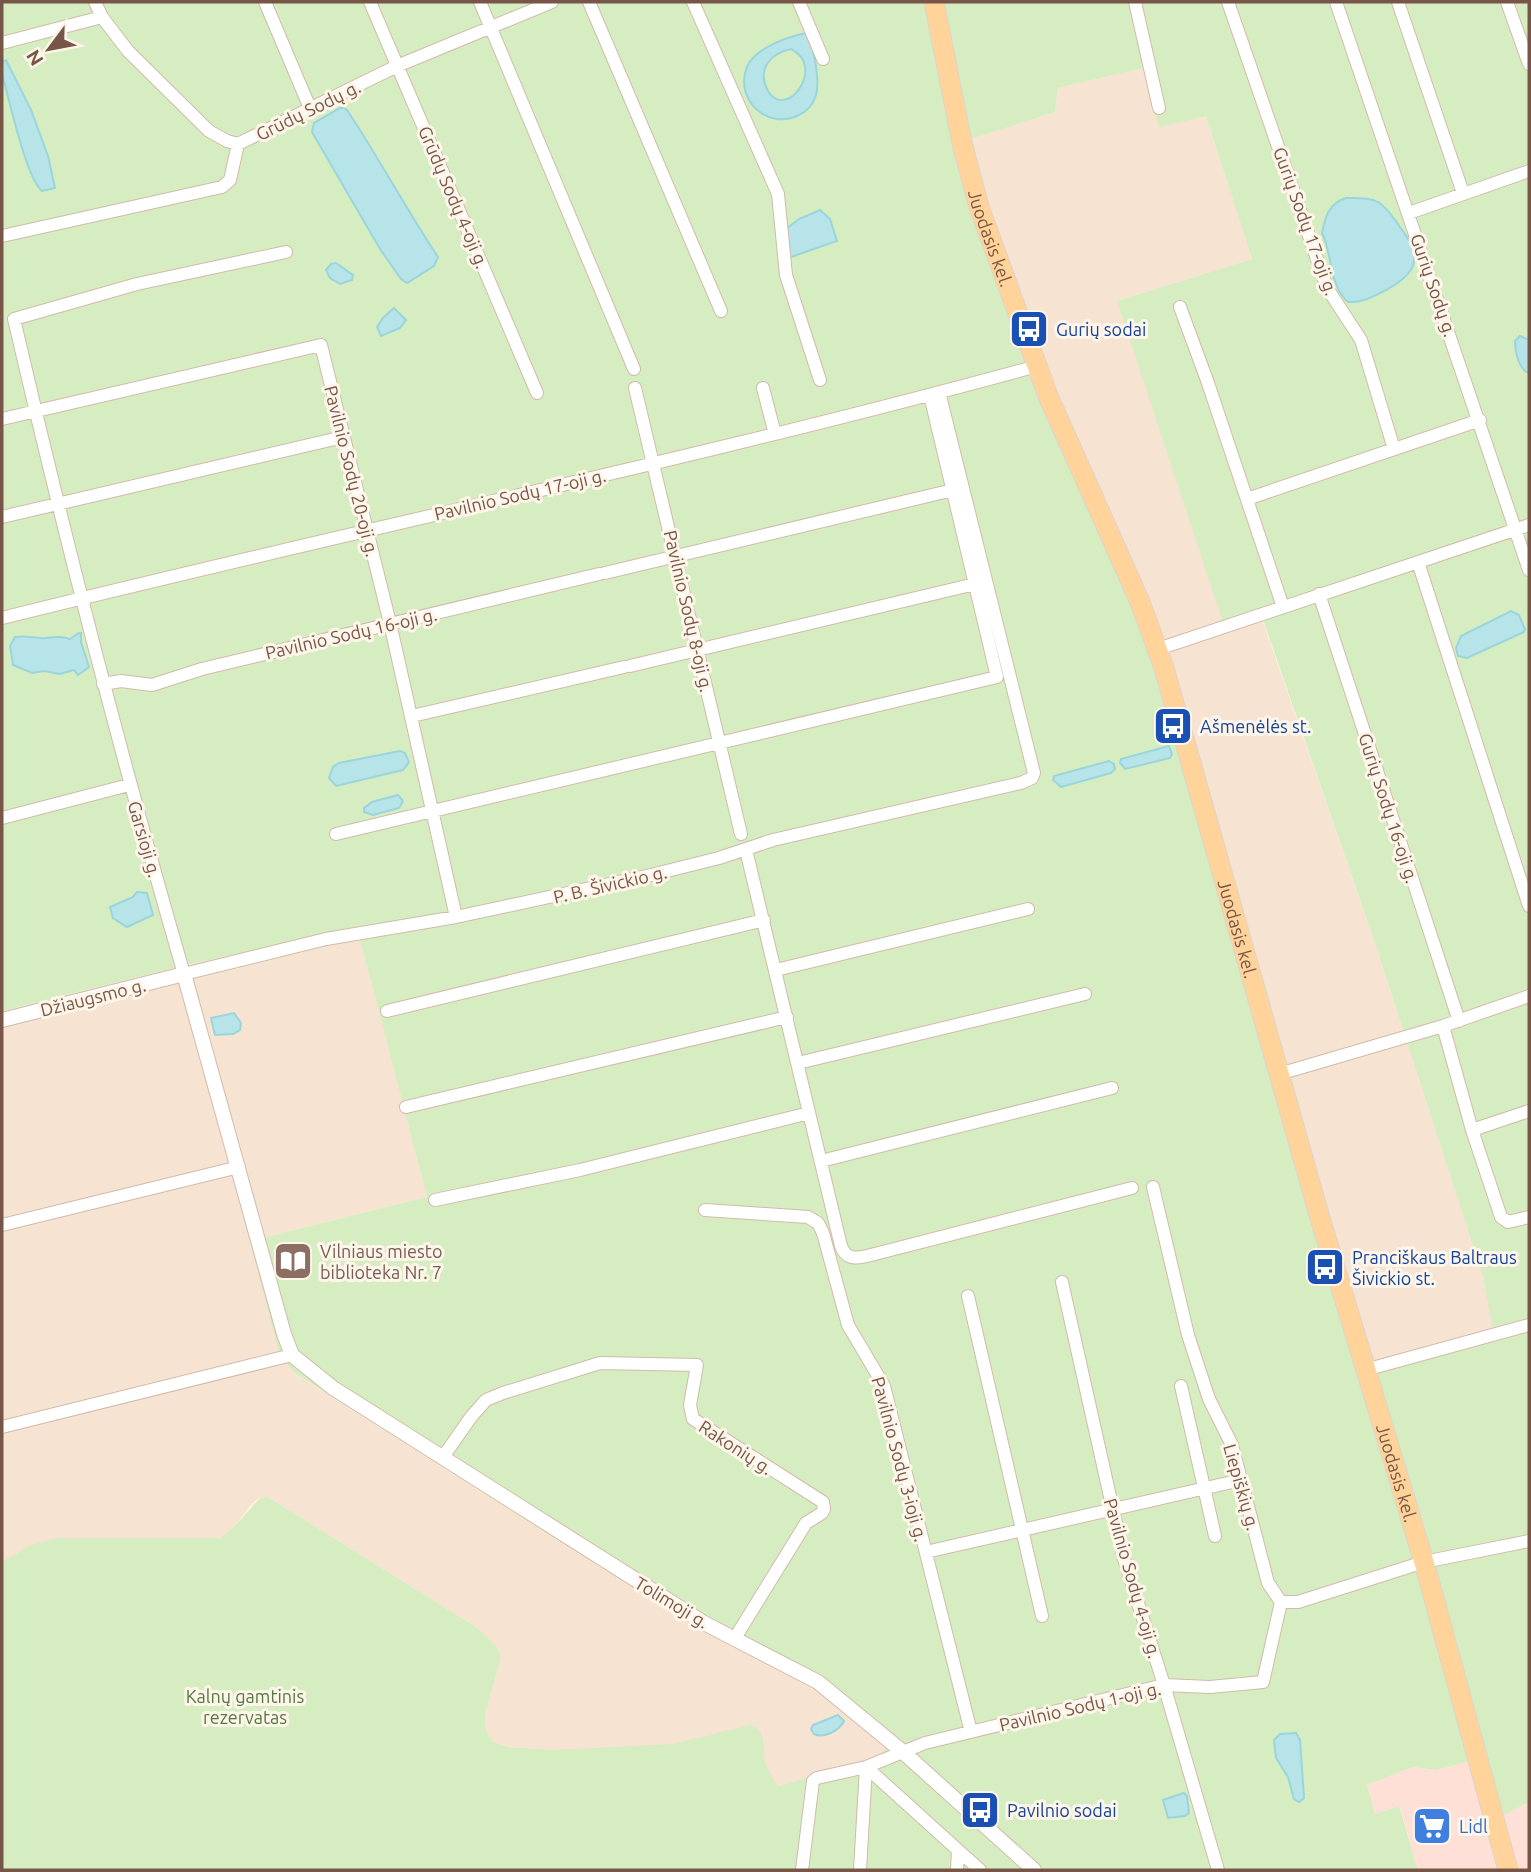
<svg xmlns="http://www.w3.org/2000/svg" width="1531" height="1872" viewBox="0 0 1531 1872" font-family="Ubuntu,sans-serif">
  <style>
    .residential { fill: #f6e3d1 }
    .commercial { fill: #ffe0d6 }
    .green { fill: #d5edc0; fill-rule: evenodd }
    .water { fill: #b6e4e9; stroke: #9bd5dc; stroke-width: 2; fill-rule: evenodd }
    .lines { fill: none; stroke-linecap: round; stroke-linejoin: round }
    .minor-casing { stroke: #d2bbab; stroke-width: 14 }
    .tertiary-casing { stroke: #d2bbab; stroke-width: 16 }
    .primary-casing { stroke: #dcd3cf; stroke-width: 21 }
    .minor { stroke: #fff; stroke-width: 12 }
    .tertiary { stroke: #fff; stroke-width: 14 }
    .primary { stroke: #ffd399; stroke-width: 19 }
    .labels { text-anchor: middle; dominant-baseline: central; stroke-width: 6; stroke-linejoin: round; paint-order: stroke }
    .street-label { font-size: 18px; fill: #785647; stroke: #fff6eb }
    .transit-label { font-size: 18px; fill: #164399; stroke: #fff6eb; text-anchor: start }
    .education-label { font-size: 18px; fill: #785e54; stroke: #fff6eb; text-anchor: start }
    .park-label { font-size: 18px; fill: #51793c; stroke: #fff6eb }
    .shop-label { font-size: 18px; fill: #366cbe; stroke: #fff6eb; text-anchor: start }
  </style>
  <rect width="100%" height="100%" fill="#fef2e3"/>
  <path class="residential" d="M1144 68 1206 116 1252 259 1117 301 1259 611 1374 940 1483 1277 1494 1331 1371 1365 1056 398 978 184 968 140 1055 112 1058 88Z
    M357 928 427 1197 250 1241 292 1372 682 1619 816 1689 887 1747 880 1757 767 1789 632 1755 508 1747 493 1742 486 1730 485 1715 501 1657 497 1647 479 1629 268 1497 259 1498 252 1503 234 1527 220 1538H58L2 1562V1011L173 968Z"/>
  <path class="commercial" d="M1471 1761 1503 1870H1418L1400 1807 1375 1814 1367 1785 1413 1767 1436 1770Z
    M1529 1802V1870H1515L1499 1818Z"/>
  <path class="green" d="M2 2H926L966 187 1024 358 1143 621 1471 1761 1436 1770 1413 1767 1367 1785 1375 1814 1399 1806 1418 1870H2V1562L31 1545 58 1538H220L234 1527 260 1498 268 1497 479 1629 497 1647 501 1657 485 1715 486 1730 493 1742 508 1747 555 1750 673 1744 750 1725C770 1731 760 1750 766 1765 769 1772 774 1779 778 1786L880 1757 886 1747 816 1689 682 1619 293 1372 279 1352 250 1241 427 1197 357 928 173 968 2 1011ZM345 108 378 157 411 216 438 257 380 249 312 132Z
    M940 2H1529V1802L1499 1818 1371 1365 1493 1331 1483 1277 1374 940 1260 611 1223 622 1117 301 1252 259 1206 116 1159 127 1144 68 1058 88 1055 112 968 140Z"/>
  <path class="water" d="M806 33C814 45 820 81 816 95 813 105 808 111 799 115 767 131 734 99 747 67 755 48 787 37 806 33ZM791 49C828 67 784 124 767 89 757 69 771 53 791 49Z
    M6 60 31 110 48 156 55 188 42 191C26 178 9 98 2 74V62Z
    M342 107 347 110C379 158 406 209 438 257L434 266 407 283 401 279 380 249 312 132 314 123Z
    M1346 198C1356 198 1369 197 1378 202 1388 208 1394 219 1400 227 1424 258 1417 274 1384 291 1372 297 1362 303 1348 302 1328 284 1333 255 1322 233 1325 217 1329 203 1346 198Z
    M820 210 830 219 837 241 791 257 788 254 787 228 799 219Z
    M336 263 353 275 352 280 340 284 330 278 326 270 331 264Z
    M394 308 406 320 400 328 381 336 377 327 383 318Z
    M1520 336 1529 340V373C1519 370 1515 352 1515 341Z
    M1511 611 1519 615 1525 629 1524 632 1467 658 1458 656 1456 648 1461 636Z
    M79 633H81V642L89 667 78 675 74 670 60 674 44 671 32 673 13 665 10 646 15 637C26 635 36 639 46 638 55 637 61 636 70 639Z
    M1169 746 1172 754 1170 758 1125 769 1120 763 1121 759Z
    M400 751 405 753 409 762 403 770 336 786 329 778 333 767 339 763Z
    M1109 761 1114 764 1115 769 1111 773 1061 787 1053 780 1054 776Z
    M398 795 403 801 399 808 373 815 364 812V808L372 802Z
    M137 892 147 893 153 915 127 927 113 918 110 907 133 897Z
    M234 1013 241 1023 240 1030 233 1034 215 1035 211 1018Z
    M838 1715 844 1721C840 1730 824 1739 814 1734L811 1729 813 1725Z
    M1296 1733 1300 1740 1304 1798 1299 1802 1294 1799 1288 1777 1276 1758 1274 1740 1280 1734Z
    M1184 1793 1187 1796 1189 1813 1185 1816 1168 1818 1163 1800Z"/>
  <g class="lines">
    <g class="minor-casing">
      <path id="minor" d="M95 2 102 17
        M265 2 310 108
        M370 2 537 393
        M480 2 634 369
        M589 2 721 311
        M693 2 778 194 786 275 820 380
        M799 2 823 59
        M1135 2 1159 108
        M1228 2 1327 288 1361 340 1394 449
        M1336 2 1529 570
        M1398 2 1463 193
        M1507 2 1529 64
        M2 43 102 17 128 51 209 131 227 141 238 144
        M1409 213 1529 171
        M2 236 222 187 230 180 238 144 397 66 552 2
        M286 252 137 284 14 319C65 539 121 757 184 974L326 939 456 917 651 875 719 858 773 840 1021 783 1032 778 1034 773 939 392
        M1180 307 1208 383 1283 607
        M635 388 741 834
        M763 388 775 434
        M2 419 321 345 390 623 456 917
        M1247 499 1480 420
        M2 517 343 437
        M1418 562 1529 906
        M605 573 953 490
        M1319 594 1459 1021
        M2 618C346 532 694 460 1037 366
        M1158 649 1529 525
        M630 666 975 584
        M103 684 121 681 152 685 202 669 599 574
        M412 716 624 667
        M2 818 129 785
        M336 834 997 677 930 395
        M746 850 841 1246C846 1259 855 1259 867 1256L1132 1188
        M776 970 1028 909
        M387 1011 764 920
        M1443 1026 1472 1130 1501 1217 1508 1222 1529 1217
        M798 1063 1085 994
        M1279 1074 1443 1026 1529 996
        M406 1107 787 1017
        M1472 1130 1529 1111
        M821 1161 1112 1088
        M1153 1187 1188 1335 1209 1399 1232 1445 1268 1583 1281 1602H1298L1424 1562 1529 1541
        M435 1200 580 1170 809 1113
        M705 1210 808 1217 818 1223 823 1233 848 1325 884 1386 971 1732
        M2 1225 239 1167
        M1062 1282 1124 1559 1164 1685 1218 1870
        M968 1296 1042 1616
        M1365 1370 1529 1325
        M1181 1386 1215 1536
        M2 1427 292 1355
        M443 1457 471 1417 486 1400 503 1393 600 1363 697 1365 690 1405 693 1419 823 1502 824 1509 822 1513 806 1523 735 1638
        M926 1552 1241 1480
        M866 1767 980 1870
        M802 1870 813 1781 817 1778 866 1767 925 1743 1164 1685 1210 1687 1263 1682 1281 1602
        M860 1870 866 1767
        M957 1870 958 1851"/>
    </g>
    <g class="tertiary-casing">
      <path id="tertiary" d="M2 1020 184 974 284 1334 292 1355 333 1388 704 1623 818 1682 903 1752 1034 1870"/>
    </g>
    <g class="primary-casing">
      <g id="primary">
        <path id="s1" d="M934 2 962 143 979 207 1048 396 1140 602 1164 668 1320 1218 1424 1562 1508 1870"/>
      </g>
    </g>
    <use href="#minor" class="minor"/>
    <use href="#tertiary" class="tertiary"/>
    <use href="#primary" class="primary"/>
  </g>
  <defs>
    <g id="bus-square" transform="scale(2.0125)"><rect x="-9" y="-9" width="18" height="18" rx="4" fill="#1a4fb4" stroke="#fff6eb"/><path d="M-5-6H5V4H4V6H2V4H-2V6H-4V4H-5ZM-3.5-4V0h7V-4ZM-3.5 1.2v1.5H-2V1.2ZM2 1.2v1.5H3.5V1.2Z" fill="#fff"/></g>
    <g id="library-square" transform="scale(2.0125)"><rect x="-9" y="-9" width="18" height="18" rx="4" fill="#8d6e63" stroke="#fff6eb"/><path d="M-6-4Q-3-5.5-.7-3.5V5Q-3 3-6 4ZM6-4Q3-5.5 .7-3.5V5Q3 3 6 4Z" fill="#fff"/></g>
    <g id="supermarket-square" transform="scale(2.0125)"><rect x="-9" y="-9" width="18" height="18" rx="4" fill="#3f7fe0" stroke="#fff6eb"/><path d="M-6-5.5h2.5l.6 2H6L4.5 2H-2.5L-4.4-4H-6ZM-1.5 3.2a1.3 1.3 0 1 0 .1 0ZM3 3.2a1.3 1.3 0 1 0 .1 0Z" fill="#fff"/></g>
  </defs>
  <g fill-rule="evenodd">
    <use href="#bus-square" x="1029" y="329"/>
    <use href="#bus-square" x="1173" y="726"/>
    <use href="#library-square" x="293" y="1261"/>
    <use href="#bus-square" x="1325" y="1267"/>
    <use href="#bus-square" x="980" y="1810"/>
    <use href="#supermarket-square" x="1432" y="1826"/>
  </g>
  <g class="labels">
    <g class="street-label">
      <text transform="translate(308 110) rotate(-26)">Grūdų Sodų g.</text>
      <text transform="translate(454 197) rotate(67)">Grūdų Sodų 4-oji g.</text>
      <text transform="translate(1306 221) rotate(70)">Gurių Sodų 17-oji g.</text>
      <text stroke="none"><textPath href="#s1" startOffset="243">Juodasis kel.</textPath></text>
      <text transform="translate(1434 285) rotate(71)">Gurių Sodų g.</text>
      <text transform="translate(352 471) rotate(76)">Pavilnio Sodų 20-oji g.</text>
      <text transform="translate(520 494) rotate(-13)">Pavilnio Sodų 17-oji g.</text>
      <text transform="translate(689 611) rotate(77)">Pavilnio Sodų 8-oji g.</text>
      <text transform="translate(351 633) rotate(-13)">Pavilnio Sodų 16-oji g.</text>
      <text transform="translate(1389 808) rotate(72)">Gurių Sodų 16-oji g.</text>
      <text transform="translate(145 839) rotate(74)">Garsioji g.</text>
      <text transform="translate(610 884) rotate(-13)">P. B. Šivickio g.</text>
      <text stroke="none"><textPath href="#s1" startOffset="978">Juodasis kel.</textPath></text>
      <text transform="translate(93 997) rotate(-14)">Džiaugsmo g.</text>
      <text transform="translate(736 1447) rotate(33)">Rakonių g.</text>
      <text transform="translate(900 1459) rotate(75)">Pavilnio Sodų 3-ioji g.</text>
      <text stroke="none"><textPath href="#s1" startOffset="1545">Juodasis kel.</textPath></text>
      <text transform="translate(1242 1487) rotate(74)">Liepiškių g.</text>
      <text transform="translate(1133 1578) rotate(74)">Pavilnio Sodų 4-oji g.</text>
      <text transform="translate(672 1602) rotate(31)">Tolimoji g.</text>
      <text transform="translate(1080 1706) rotate(-13)">Pavilnio Sodų 1-oji g.</text>
    </g>
    <g class="transit-label">
      <text x="1056" y="329">Gurių sodai</text>
      <text x="1200" y="726">Ašmenėlės st.</text>
      <text x="1352" y="1257">Pranciškaus Baltraus<tspan x="1352" dy="21">Šivickio st.</tspan></text>
      <text x="1007" y="1810">Pavilnio sodai</text>
    </g>
    <g class="education-label">
      <text x="320" y="1251">Vilniaus miesto<tspan x="320" dy="21">biblioteka Nr. 7</tspan></text>
    </g>
    <g class="park-label">
      <text x="245" y="1696">Kalnų gamtinis<tspan x="245" dy="21">rezervatas</tspan></text>
    </g>
    <g class="shop-label">
      <text x="1459" y="1826">Lidl</text>
    </g>
  </g>
  <rect width="1531" height="1872" fill="none" stroke="#785647" stroke-width="7"/>
  <g transform="translate(49 49) rotate(238)" stroke="#fff6eb" stroke-width="5" paint-order="stroke">
  <path d="M0-5L12 26L0 18L-12 26Z" fill="#785647"/>
  <text y="-10" font-size="19" font-weight="bold" text-anchor="middle" fill="#785647">N</text>
  </g>
</svg>
